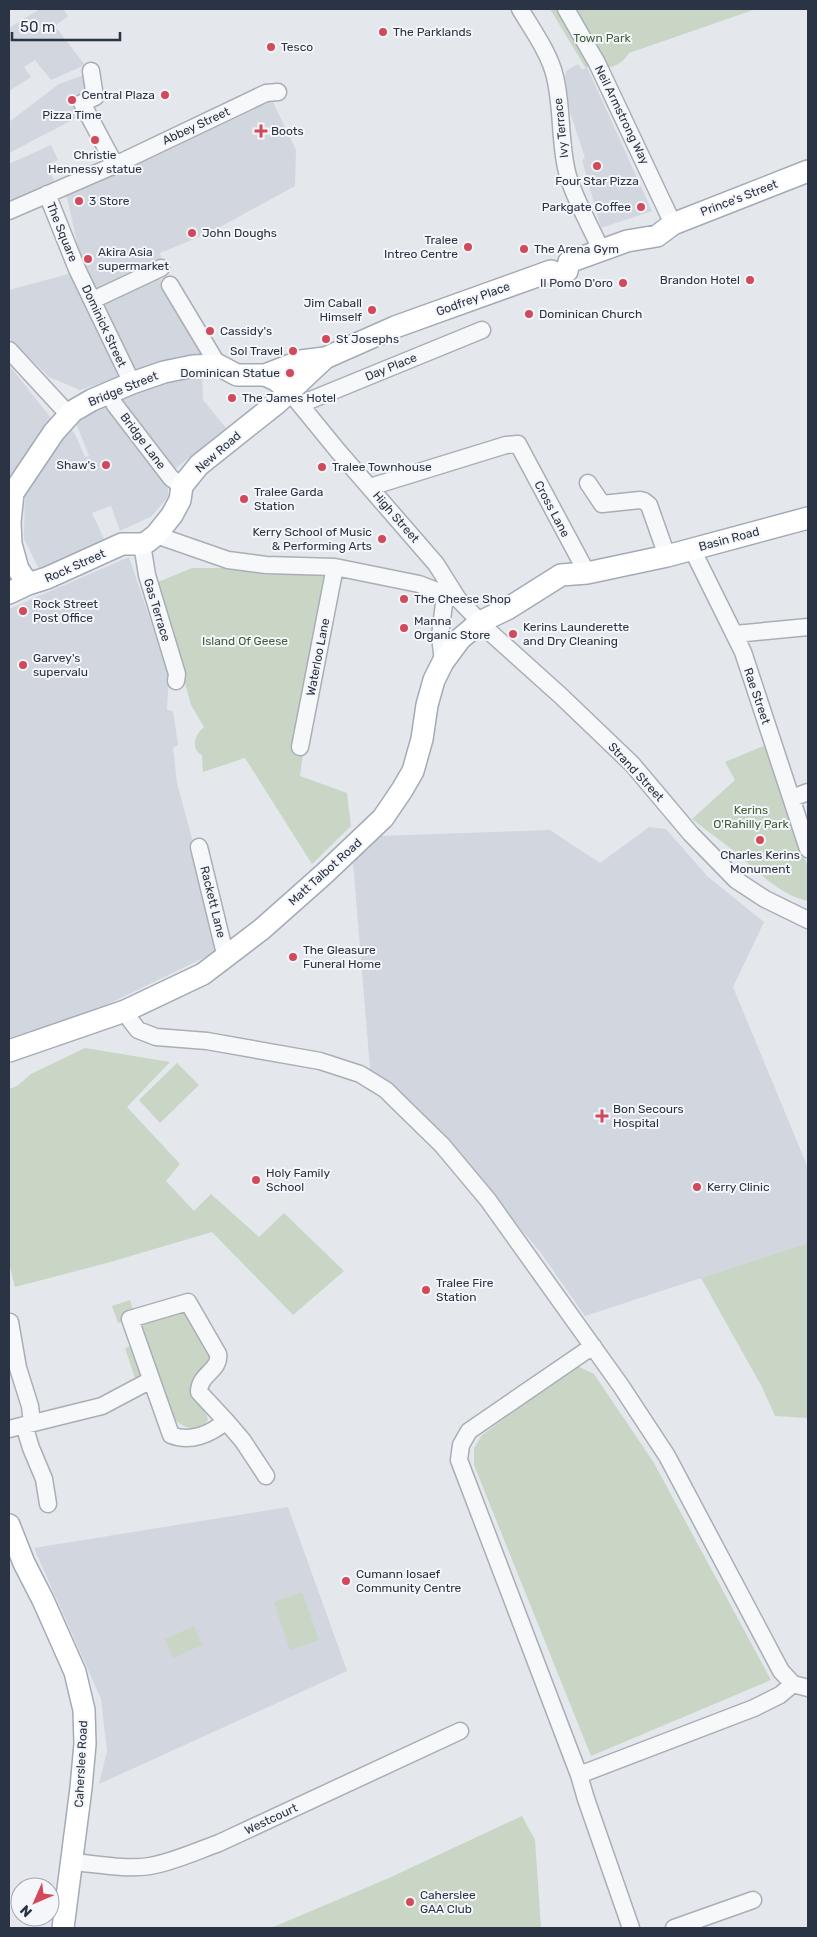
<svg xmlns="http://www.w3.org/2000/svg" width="817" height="1937" viewBox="0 0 817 1937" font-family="Rubik,sans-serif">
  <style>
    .built { fill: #d2d6de }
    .green { fill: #c9d6c5 }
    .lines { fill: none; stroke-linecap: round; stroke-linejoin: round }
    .minor-casing { stroke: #a9aeb7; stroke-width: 19 }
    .major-casing { stroke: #a3abb8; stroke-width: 24 }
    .minor { stroke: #f7f8fa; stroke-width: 16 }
    .major { stroke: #fff; stroke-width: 21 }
    .poi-dot { fill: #d1495b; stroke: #f4f6f9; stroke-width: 2 }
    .labels { text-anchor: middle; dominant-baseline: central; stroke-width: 4; stroke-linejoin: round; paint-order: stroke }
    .poi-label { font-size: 12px; fill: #2b3445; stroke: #f4f6f9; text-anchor: start }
    .park-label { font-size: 12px; fill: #3f6138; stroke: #f4f6f9 }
    .street-label { font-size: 12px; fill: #2b3445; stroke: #f4f6f9 }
  </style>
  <rect width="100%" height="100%" fill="#e4e7ec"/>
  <path class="built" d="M40 9H63L68 16 55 26 85 65 51 80 35 60 24 67 31 77 9 91V28Z
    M578 64 582 70 587 67 652 211 601 228 582 160 585 158 570 112 565 77 566 71Z
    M92 72 82 115 9 153V122L59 84Z
    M270 96 296 150 295 186 211 232 160 253 162 261 94 292 82 265 66 193Z
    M51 145 58 160 46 165 55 182 9 205V164Z
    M72 273 119 377 80 390 49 377 9 338V290Z
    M158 275 205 355 132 373 99 303Z
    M9 365 55 423 46 431 9 480Z
    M166 372 202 373 203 400 226 428 174 470 120 396Z
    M106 405 168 479V497L152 516 120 531 111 506 92 513 105 541 43 577 24 539 25 486 68 425 76 436 85 457 89 456 76 423Z
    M129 557 169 676 167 710 173 711 178 745 173 748 177 783 200 868 218 951 96 1010 9 1038V609Z
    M649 827 666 829 707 876 764 922 733 987 808 1168V1243L585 1316 541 1253 466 1163 370 1069 353 862 379 836 550 830 600 863Z
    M288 1507 347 1671 99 1784 107 1751 101 1699 34 1548Z"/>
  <path class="green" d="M550 9H756L629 53C618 71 603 68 585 67Z
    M192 568H227L268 575 328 571 300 776 347 793 351 826 312 864 245 758 203 772 202 755C190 749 195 734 204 727L191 705 158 582Z
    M768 744 808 868V901C778 894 758 871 735 852 721 841 706 830 692 819L735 780 725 762Z
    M85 1048 170 1062 127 1107 180 1164 166 1181 194 1211 211 1194 259 1237 284 1213 344 1271 293 1315 212 1232 107 1263 15 1287 9 1263V1089L17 1086 31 1074Z
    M177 1063 199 1085 160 1123 139 1100Z
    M808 1243V1418L775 1416 762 1387 701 1278Z
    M130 1300 133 1310 128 1320 118 1323 112 1306Z
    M179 1311 186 1312 212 1350 210 1360 196 1376 194 1396 206 1412 208 1420C198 1433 186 1429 175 1420L141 1328 143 1323Z
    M135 1345 142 1372 141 1377 136 1381 125 1348Z
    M577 1366 594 1374 654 1463 771 1680 591 1756 474 1465V1448L482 1435Z
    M302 1592 319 1640 290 1650 274 1602Z
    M194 1626 202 1645 173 1658 165 1639Z
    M522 1816 535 1840 541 1928H271L389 1878Z"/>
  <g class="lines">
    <g class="minor-casing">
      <path id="minor" d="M520 9C532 29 550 54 555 77 563 110 559 144 568 176 576 202 590 225 601 250
        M566 9 597 63 673 224
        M91 71 95 97 82 103 115 165
        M47 194 77 269 132 383
        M9 211 115 165 266 93 278 92
        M170 285 218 365
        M93 300 161 268
        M9 350 69 415
        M289 391 338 451 436 564 458 599 492 634 561 696 632 764 691 834 736 880 765 899 808 920
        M108 392 115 405 171 478 182 486
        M301 404 482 330
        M588 483 602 504 640 500 644 501 649 505 667 556
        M370 487 506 445 518 444 587 573
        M156 535 228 560 266 565 335 567 419 584 458 599
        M142 544 147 575 177 674 176 681
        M692 549 743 652 808 849
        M735 634 808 627
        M443 662 440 636 445 595
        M300 747 335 567
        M792 798 808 792
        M199 847 226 958
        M125 1011 131 1021 138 1030 156 1037 207 1041 320 1061 360 1074 386 1090 397 1101 442 1145 488 1200 621 1386 667 1456 781 1671 793 1684 808 1688
        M188 1302 218 1354C221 1370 199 1374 199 1392L226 1421C211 1434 190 1443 171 1435L130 1319Z
        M10 1322 18 1368 30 1406 32 1423
        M593 1346 469 1431 461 1445 459 1460 579 1775 754 1708 780 1695 793 1684
        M226 1421 243 1441 266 1476
        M24 1425 31 1448 44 1479 48 1504
        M9 1429 102 1406 151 1380
        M579 1775 586 1799 631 1928
        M73 1862C97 1864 126 1870 150 1866 173 1862 197 1851 219 1843L460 1731
        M674 1928 753 1900"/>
    </g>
    <g class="major-casing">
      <path id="major" d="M569 262 627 241 657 236 673 224 808 171
        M265 375 301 361 325 358 395 327 551 271 558 274 567 271 569 262
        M28 584 18 569 11 544 10 522 13 493 54 432 73 411 92 400 132 383 164 372 193 366 218 365 237 375H265L276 380 289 391
        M9 593 28 584 47 578 122 544H142L147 542 156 535 172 515 180 500 182 486 199 465 277 403 325 358
        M9 1051 125 1011 203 974 262 929 324 874 383 818 402 790 413 771 422 739 427 705 434 680 443 662 460 639 480 622 507 609 561 575 587 573 667 556 808 518
        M9 1525 24 1563 43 1600 75 1672 84 1710 85 1744 81 1788 63 1928"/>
    </g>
    <use href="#minor" class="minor"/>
    <use href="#major" class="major"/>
  </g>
  <g class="poi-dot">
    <circle cx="383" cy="32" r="5"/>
    <circle cx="271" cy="47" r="5"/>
    <circle cx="165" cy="95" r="5"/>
    <circle cx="72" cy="100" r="5"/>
    <path d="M258.5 123.5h5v5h5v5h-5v5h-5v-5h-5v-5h5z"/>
    <circle cx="95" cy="140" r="5"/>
    <circle cx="597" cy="166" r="5"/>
    <circle cx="79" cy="201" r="5"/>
    <circle cx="641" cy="207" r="5"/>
    <circle cx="192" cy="233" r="5"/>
    <circle cx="468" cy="247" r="5"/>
    <circle cx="524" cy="249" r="5"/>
    <circle cx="88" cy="259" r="5"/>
    <circle cx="750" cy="280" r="5"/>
    <circle cx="623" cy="283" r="5"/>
    <circle cx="372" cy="310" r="5"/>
    <circle cx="529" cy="314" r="5"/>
    <circle cx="210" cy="331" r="5"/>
    <circle cx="326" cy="339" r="5"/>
    <circle cx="293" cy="351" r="5"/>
    <circle cx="290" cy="373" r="5"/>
    <circle cx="232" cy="398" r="5"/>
    <circle cx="106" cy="465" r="5"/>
    <circle cx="322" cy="467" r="5"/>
    <circle cx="244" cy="499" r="5"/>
    <circle cx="382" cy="539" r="5"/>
    <circle cx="404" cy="599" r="5"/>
    <circle cx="23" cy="611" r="5"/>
    <circle cx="404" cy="628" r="5"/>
    <circle cx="513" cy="634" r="5"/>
    <circle cx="23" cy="665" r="5"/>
    <circle cx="760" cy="840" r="5"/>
    <circle cx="293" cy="957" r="5"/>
    <path d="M599.5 1108.5h5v5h5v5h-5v5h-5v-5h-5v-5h5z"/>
    <circle cx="256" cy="1180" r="5"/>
    <circle cx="697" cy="1187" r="5"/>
    <circle cx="426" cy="1290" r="5"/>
    <circle cx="346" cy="1581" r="5"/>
    <circle cx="410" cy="1902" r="5"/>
  </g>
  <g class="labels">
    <g class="poi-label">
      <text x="393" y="32">The Parklands</text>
      <text x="281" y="47">Tesco</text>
      <text x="155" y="95" text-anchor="end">Central Plaza</text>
      <text x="72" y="115" text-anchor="middle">Pizza Time</text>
      <text x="271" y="131">Boots</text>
      <text x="95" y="155" text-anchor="middle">Christie<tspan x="95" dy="14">Hennessy statue</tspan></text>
      <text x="597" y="181" text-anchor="middle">Four Star Pizza</text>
      <text x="89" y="201">3 Store</text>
      <text x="631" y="207" text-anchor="end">Parkgate Coffee</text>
      <text x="202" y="233">John Doughs</text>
      <text x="458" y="240" text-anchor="end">Tralee<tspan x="458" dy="14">Intreo Centre</tspan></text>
      <text x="534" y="249">The Arena Gym</text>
      <text x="98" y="252">Akira Asia<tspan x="98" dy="14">supermarket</tspan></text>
      <text x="740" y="280" text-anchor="end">Brandon Hotel</text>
      <text x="613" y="283" text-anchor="end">Il Pomo D'oro</text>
      <text x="362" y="303" text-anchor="end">Jim Caball<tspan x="362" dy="14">Himself</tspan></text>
      <text x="539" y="314">Dominican Church</text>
      <text x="220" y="331">Cassidy's</text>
      <text x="336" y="339">St Josephs</text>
      <text x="283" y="351" text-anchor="end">Sol Travel</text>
      <text x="280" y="373" text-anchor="end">Dominican Statue</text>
      <text x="242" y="398">The James Hotel</text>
      <text x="96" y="465" text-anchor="end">Shaw's</text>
      <text x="332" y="467">Tralee Townhouse</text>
      <text x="254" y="492">Tralee Garda<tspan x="254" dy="14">Station</tspan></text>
      <text x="372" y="532" text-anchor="end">Kerry School of Music<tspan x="372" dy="14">&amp; Performing Arts</tspan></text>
      <text x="414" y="599">The Cheese Shop</text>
      <text x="33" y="604">Rock Street<tspan x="33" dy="14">Post Office</tspan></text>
      <text x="414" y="621">Manna<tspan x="414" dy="14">Organic Store</tspan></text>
      <text x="523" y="627">Kerins Launderette<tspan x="523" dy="14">and Dry Cleaning</tspan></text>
      <text x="33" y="658">Garvey's<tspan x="33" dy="14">supervalu</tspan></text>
      <text x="760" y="855" text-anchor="middle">Charles Kerins<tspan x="760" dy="14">Monument</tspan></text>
      <text x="303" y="950">The Gleasure<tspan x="303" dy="14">Funeral Home</tspan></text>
      <text x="613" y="1109">Bon Secours<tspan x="613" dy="14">Hospital</tspan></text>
      <text x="266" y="1173">Holy Family<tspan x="266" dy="14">School</tspan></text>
      <text x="707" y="1187">Kerry Clinic</text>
      <text x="436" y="1283">Tralee Fire<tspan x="436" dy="14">Station</tspan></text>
      <text x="356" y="1574">Cumann Iosaef<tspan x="356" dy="14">Community Centre</tspan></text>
      <text x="420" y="1895">Caherslee<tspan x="420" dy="14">GAA Club</tspan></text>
    </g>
    <g class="park-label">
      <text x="602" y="38">Town Park</text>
      <text x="245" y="641">Island Of Geese</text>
      <text x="751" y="810">Kerins<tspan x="751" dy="14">O'Rahilly Park</tspan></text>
    </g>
    <g class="street-label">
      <text transform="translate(622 115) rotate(64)">Neil Armstrong Way</text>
      <text transform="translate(196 126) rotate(-25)">Abbey Street</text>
      <text transform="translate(561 128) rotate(-96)">Ivy Terrace</text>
      <text transform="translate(739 198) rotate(-21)">Prince's Street</text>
      <text transform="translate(62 232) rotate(68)">The Square</text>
      <text transform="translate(473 299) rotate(-20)">Godfrey Place</text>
      <text transform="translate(104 326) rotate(65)">Dominick Street</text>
      <text transform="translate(391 367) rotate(-22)">Day Place</text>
      <text transform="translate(123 389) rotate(-22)">Bridge Street</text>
      <text transform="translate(143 441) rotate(53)">Bridge Lane</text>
      <text transform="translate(218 452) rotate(-41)">New Road</text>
      <text transform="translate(552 509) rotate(62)">Cross Lane</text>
      <text transform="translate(396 517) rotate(49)">High Street</text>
      <text transform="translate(729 539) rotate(-15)">Basin Road</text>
      <text transform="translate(75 566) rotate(-24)">Rock Street</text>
      <text transform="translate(157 610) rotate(73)">Gas Terrace</text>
      <text transform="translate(318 657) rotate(-79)">Waterloo Lane</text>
      <text transform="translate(757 696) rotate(71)">Rae Street</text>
      <text transform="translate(636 772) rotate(47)">Strand Street</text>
      <text transform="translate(325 872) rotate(-42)">Matt Talbot Road</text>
      <text transform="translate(213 902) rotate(76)">Rackett Lane</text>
      <text transform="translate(81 1764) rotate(-87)">Caherslee Road</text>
      <text transform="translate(271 1819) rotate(-25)">Westcourt</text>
    </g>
  </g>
  <rect width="817" height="1937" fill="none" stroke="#2b3445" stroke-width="20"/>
  <g transform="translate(35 1902) rotate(225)"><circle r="24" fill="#f4f6f9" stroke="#a4a8b1"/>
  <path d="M0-4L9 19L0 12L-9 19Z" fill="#d1495b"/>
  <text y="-8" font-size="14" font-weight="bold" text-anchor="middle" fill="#2b3445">N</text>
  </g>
  <path d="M12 32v8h108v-8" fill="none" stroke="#2b3445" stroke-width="2.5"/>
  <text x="20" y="32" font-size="15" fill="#2b3445" stroke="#f4f6f9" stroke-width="4" paint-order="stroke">50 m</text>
</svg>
